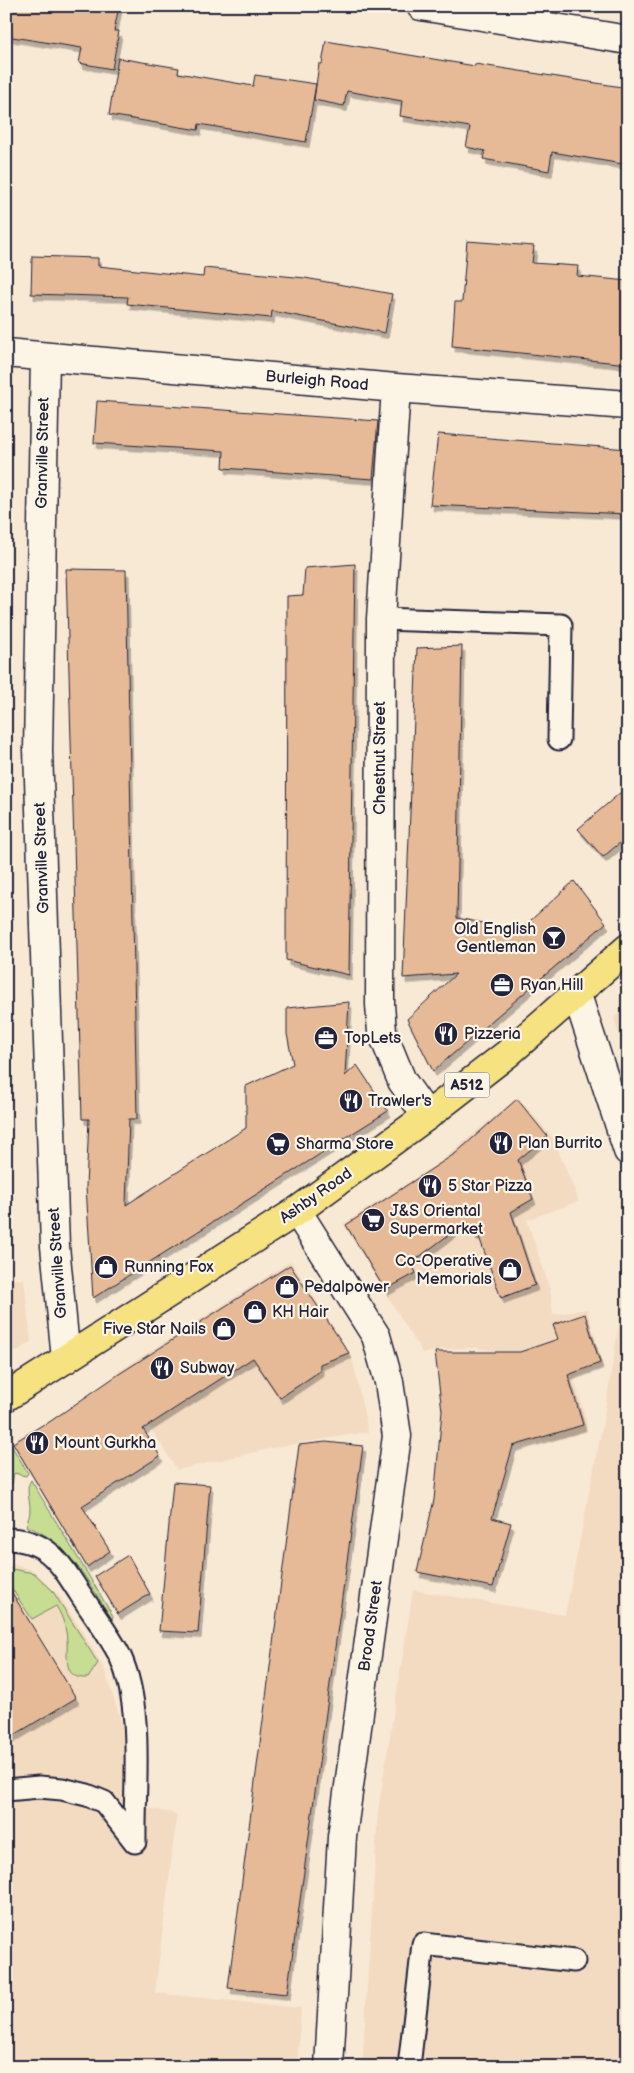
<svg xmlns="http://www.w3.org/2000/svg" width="634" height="2073" viewBox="0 0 634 2073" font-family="'Balsamiq Sans',sans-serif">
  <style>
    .built { fill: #f3dbc2 }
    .green { fill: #c6dd92; stroke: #748066 }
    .building { fill: #e6ba96; stroke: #22223b; filter: url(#shadow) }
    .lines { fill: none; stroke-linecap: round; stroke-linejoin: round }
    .service-casing { stroke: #22223b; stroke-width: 25 }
    .minor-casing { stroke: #22223b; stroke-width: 31 }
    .primary-casing { stroke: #22223b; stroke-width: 31 }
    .service { stroke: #fcf5e5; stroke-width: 21 }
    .minor { stroke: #fcf5e5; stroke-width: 28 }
    .primary { stroke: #f6e281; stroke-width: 28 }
    .labels { text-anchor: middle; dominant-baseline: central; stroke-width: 4.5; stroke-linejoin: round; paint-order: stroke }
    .shield { fill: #fcf5e5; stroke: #63616e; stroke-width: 1 }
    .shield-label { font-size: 15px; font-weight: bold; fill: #22223b }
    .street-label { font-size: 16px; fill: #22223b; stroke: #fcf5e5 }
    .poi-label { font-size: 16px; fill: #22223b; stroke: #fcf5e5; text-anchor: start }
  </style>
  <defs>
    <filter id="shadow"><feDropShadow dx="3" dy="5.5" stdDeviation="0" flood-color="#0004"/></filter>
  </defs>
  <rect width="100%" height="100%" fill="#f8e9d5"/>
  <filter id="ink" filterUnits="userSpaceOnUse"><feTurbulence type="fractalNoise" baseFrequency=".02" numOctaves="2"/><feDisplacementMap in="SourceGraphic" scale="10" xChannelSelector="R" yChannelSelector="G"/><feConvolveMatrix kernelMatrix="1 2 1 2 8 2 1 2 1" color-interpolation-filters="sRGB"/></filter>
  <g filter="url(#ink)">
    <path class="built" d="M628 1005V1064L614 1018Z
      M518 1097 553 1138 579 1201 527 1220 550 1289 553 1315 587 1309 603 1367 574 1378 587 1423V1432L522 1446 496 1351 476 1348 443 1349 423 1354 343 1224 437 1164Z
      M291 1261 352 1356 368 1432 277 1447 177 1470 116 1373Z
      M628 1268V2067H362L378 1811 413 1590 565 1615 603 1422Z
      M24 1279 31 1342 6 1358V1280Z
      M6 1562 33 1570 58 1594 85 1635 105 1671 122 1724 128 1804 177 1814 155 1993 301 2008 297 2067H6Z"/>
    <path class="green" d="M8 1440 28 1473 26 1476 14 1473 12 1484 6 1483V1441Z
      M31 1480 113 1616 112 1619C88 1583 69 1541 26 1526 28 1520 30 1515 30 1509 30 1499 25 1489 31 1480Z
      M6 1568 34 1573 52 1590 98 1663 88 1678C62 1680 68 1657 67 1640 66 1628 63 1617 56 1606L32 1619 6 1580Z"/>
    <path class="building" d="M6 6H119L114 31H119L112 69 79 63 82 48 6 36Z
      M326 41 475 66V64L628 88V165L552 152 549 171 483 159 485 151 466 147 470 127 400 116 402 101 347 91 344 106 314 100 319 64H322Z
      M118 58 179 68 178 73 253 86 255 75 316 84 306 142 199 124 198 130 109 115Z
      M467 241 534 246 532 263 578 266 577 276 628 281V364L452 346 455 302H462Z
      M32 256 98 258V266L203 277 204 268 305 278 392 294 385 333 272 311 271 318 127 304 128 297 31 294Z
      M97 401 378 421 373 479 223 468 224 451 94 443Z
      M438 434 628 449V514L430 505Z
      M355 564 349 975 286 960 287 596 303 595 305 568Z
      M66 569 126 570 137 1119H129L126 1205 246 1128V1086L293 1064 287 1034V1008L349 1002 345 1076 357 1065 388 1111 93 1298 86 1187 89 1119H82Z
      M462 646 457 918 520 930 574 881 606 923 433 1071 407 1019 456 974 403 978 417 648Z
      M628 786V836L603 857 578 829Z
      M517 1099 547 1136 518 1160 533 1199 511 1212 535 1285 501 1298 478 1234 474 1236 467 1221 411 1263 416 1273 385 1290 346 1225 456 1153Z
      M290 1265 349 1353 320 1364V1371L280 1398 253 1358 143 1429 160 1456 82 1506 110 1551 87 1567 13 1443 44 1424 45 1425 119 1374Z
      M585 1314 600 1363 568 1375 583 1425 513 1446 492 1518 511 1523 493 1587 417 1572 434 1500 442 1411 435 1352H520L558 1339 553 1325Z
      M326 1442 363 1446 287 1994 228 1988 299 1445Z
      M173 1482 210 1485 198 1633 159 1631Z
      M128 1555 150 1594 118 1614 95 1576Z
      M6 1583 76 1698 6 1740Z"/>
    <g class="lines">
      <g class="service-casing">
        <path id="service" d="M381 619 561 625 559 739
          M6 1539C46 1539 59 1561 79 1592 91 1611 110 1636 120 1656 144 1709 134 1784 135 1842L104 1802 87 1795 62 1789 39 1787 6 1790
          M409 2067 423 1944 574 1961"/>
      </g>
      <g class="minor-casing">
        <path id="minor" d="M421 6 628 40
          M6 353 396 388 628 405
          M45 357 38 750 55 1246 66 1359
          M396 388 381 619 380 1004 382 1032 402 1081 427 1116
          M577 995 628 1151
          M297 1211 376 1336 389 1382 397 1436 342 1837 329 2067"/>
      </g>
      <g class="primary-casing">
        <path id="primary" d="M6 1397 297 1211 427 1116 507 1054 628 948"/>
      </g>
      <use href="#service" class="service"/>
      <use href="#minor" class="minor"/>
      <use href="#primary" class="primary"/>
    </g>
  </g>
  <defs>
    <g id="bar-disc" transform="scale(1.25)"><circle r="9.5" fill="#22223b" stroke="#fcf5e5"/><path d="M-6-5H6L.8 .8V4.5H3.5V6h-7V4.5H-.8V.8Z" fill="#fff"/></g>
    <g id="office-disc" transform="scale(1.25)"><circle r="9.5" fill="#22223b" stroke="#fcf5e5"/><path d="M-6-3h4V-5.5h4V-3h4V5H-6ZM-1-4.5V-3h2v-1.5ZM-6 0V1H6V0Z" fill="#fff"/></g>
    <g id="restaurant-disc" transform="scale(1.25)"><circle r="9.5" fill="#22223b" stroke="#fcf5e5"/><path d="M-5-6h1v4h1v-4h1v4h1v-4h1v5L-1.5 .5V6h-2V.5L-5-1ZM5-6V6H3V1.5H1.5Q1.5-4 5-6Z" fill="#fff"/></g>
    <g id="supermarket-disc" transform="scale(1.25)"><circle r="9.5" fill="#22223b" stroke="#fcf5e5"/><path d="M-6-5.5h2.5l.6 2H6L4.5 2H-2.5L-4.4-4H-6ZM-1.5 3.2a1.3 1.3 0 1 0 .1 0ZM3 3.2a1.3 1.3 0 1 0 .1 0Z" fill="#fff"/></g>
    <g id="shop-disc" transform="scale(1.25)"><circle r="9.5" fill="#22223b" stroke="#fcf5e5"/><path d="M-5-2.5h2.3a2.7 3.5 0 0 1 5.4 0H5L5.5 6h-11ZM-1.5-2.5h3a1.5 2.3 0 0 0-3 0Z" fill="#fff"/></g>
  </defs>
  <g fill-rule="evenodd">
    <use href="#bar-disc" x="554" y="938"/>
    <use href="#office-disc" x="502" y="985"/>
    <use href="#restaurant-disc" x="446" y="1034"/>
    <use href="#office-disc" x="326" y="1038"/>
    <use href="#restaurant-disc" x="351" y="1101"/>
    <use href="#restaurant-disc" x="501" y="1143"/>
    <use href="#supermarket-disc" x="278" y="1144"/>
    <use href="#restaurant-disc" x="430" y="1186"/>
    <use href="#supermarket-disc" x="373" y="1220"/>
    <use href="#shop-disc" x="106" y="1267"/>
    <use href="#shop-disc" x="510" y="1270"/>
    <use href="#shop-disc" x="287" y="1287"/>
    <use href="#shop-disc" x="255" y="1312"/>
    <use href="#shop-disc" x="224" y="1329"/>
    <use href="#restaurant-disc" x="162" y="1368"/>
    <use href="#restaurant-disc" x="37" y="1443"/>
  </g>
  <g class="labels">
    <rect class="shield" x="444.5" y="1072.5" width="45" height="25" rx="4"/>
    <g class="shield-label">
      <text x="467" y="1085">A512</text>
    </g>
    <g class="street-label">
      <text transform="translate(317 381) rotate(5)">Burleigh Road</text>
      <text transform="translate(43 453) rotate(-89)">Granville Street</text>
      <text transform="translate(380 758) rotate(-90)">Chestnut Street</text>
      <text transform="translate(42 858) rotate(-92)">Granville Street</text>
      <text transform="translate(316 1196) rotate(-35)">Ashby Road</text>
      <text transform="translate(58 1263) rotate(-94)">Granville Street</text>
      <text transform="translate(371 1626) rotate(-82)">Broad Street</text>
    </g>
    <g class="poi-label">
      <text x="536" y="929" text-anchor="end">Old English<tspan x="536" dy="18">Gentleman</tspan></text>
      <text x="520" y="985">Ryan Hill</text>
      <text x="464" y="1034">Pizzeria</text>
      <text x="344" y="1038">TopLets</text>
      <text x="368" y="1101">Trawler's</text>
      <text x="518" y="1143">Plan Burrito</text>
      <text x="296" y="1144">Sharma Store</text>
      <text x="448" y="1186">5 Star Pizza</text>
      <text x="390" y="1211">J&amp;S Oriental<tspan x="390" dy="18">Supermarket</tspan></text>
      <text x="492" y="1261" text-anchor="end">Co-Operative<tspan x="492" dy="18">Memorials</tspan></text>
      <text x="124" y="1267">Running Fox</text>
      <text x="304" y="1287">Pedalpower</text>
      <text x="272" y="1312">KH Hair</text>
      <text x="206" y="1329" text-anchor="end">Five Star Nails</text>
      <text x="180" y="1368">Subway</text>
      <text x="54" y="1443">Mount Gurkha</text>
    </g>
  </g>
  <rect width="634" height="2073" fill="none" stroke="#fcf5e5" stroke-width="25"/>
  <rect x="12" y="12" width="609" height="2048" fill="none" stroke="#22223b" stroke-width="2" filter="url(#ink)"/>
</svg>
